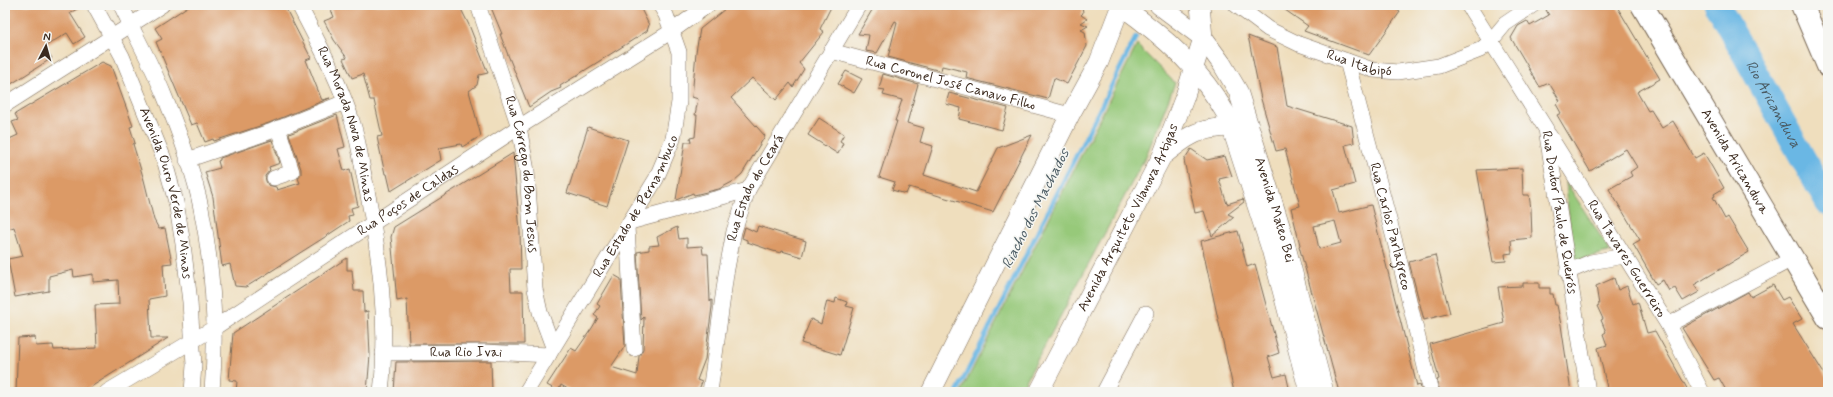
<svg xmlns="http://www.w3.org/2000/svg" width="1833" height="397" viewBox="0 0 1833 397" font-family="Mynerve,sans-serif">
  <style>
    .green { fill: #97c97a; stroke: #697a4c }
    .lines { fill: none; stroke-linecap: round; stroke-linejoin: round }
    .stream { stroke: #6ab7e4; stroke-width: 4.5 }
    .river { stroke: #6ab7e4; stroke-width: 26 }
    .building { fill: #dc9a66; fill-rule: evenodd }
    .minor-casing { stroke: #7a6956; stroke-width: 16 }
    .major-casing { stroke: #7a6956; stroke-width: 20 }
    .highway-casing { stroke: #7a6956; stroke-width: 24 }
    .minor { stroke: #fff; stroke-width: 15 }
    .major { stroke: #fff; stroke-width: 19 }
    .highway { stroke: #fff; stroke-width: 22 }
    .labels { text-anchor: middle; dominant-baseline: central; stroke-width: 3; stroke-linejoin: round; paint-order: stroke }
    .street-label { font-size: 14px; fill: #3b2a1e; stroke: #f6f6f2 }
    .water-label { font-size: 15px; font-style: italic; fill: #4b5b63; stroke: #f6f6f2 }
  </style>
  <rect width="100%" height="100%" fill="#f6f6f2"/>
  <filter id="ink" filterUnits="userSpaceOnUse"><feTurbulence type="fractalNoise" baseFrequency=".025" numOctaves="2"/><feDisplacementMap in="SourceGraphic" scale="8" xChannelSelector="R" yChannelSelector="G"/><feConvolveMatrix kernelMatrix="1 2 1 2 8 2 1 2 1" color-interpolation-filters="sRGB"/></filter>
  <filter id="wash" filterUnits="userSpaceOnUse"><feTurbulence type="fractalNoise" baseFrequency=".012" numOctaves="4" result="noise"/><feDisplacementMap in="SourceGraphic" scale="16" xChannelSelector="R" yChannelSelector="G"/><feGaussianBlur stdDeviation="0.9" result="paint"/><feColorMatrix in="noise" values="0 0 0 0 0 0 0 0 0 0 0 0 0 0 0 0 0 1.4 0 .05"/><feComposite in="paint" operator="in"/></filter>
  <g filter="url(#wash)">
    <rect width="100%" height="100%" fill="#efdebd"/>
    <path class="green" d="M1137 45 1175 83 1146 156 1020 392H961Z
      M1566 182 1610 251 1572 263Z"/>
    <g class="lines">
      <path class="stream" d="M957 392 1136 37"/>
      <path class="river" id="s1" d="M1717 5 1828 203"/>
    </g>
    <g id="blocks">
      <path class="building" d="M5 5H84L70 13 85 37 74 44 67 33 44 47 52 58 5 88Z
        M190 5H284L311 58 306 60 321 98 322 100 330 98 269 123 214 141 213 139 205 142 197 123 191 125 156 42 162 39 155 28Z
        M329 5H459L469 25 488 73 479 75 477 85 469 91 481 136 462 147 461 144 439 148 441 160 391 191 387 174H385L377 137 382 136 374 100H370L363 74 352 78 343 59 347 58 334 40 324 21 334 17Z
        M490 5H639L649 25 647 31 560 86 561 88 551 92 529 107 508 55 500 34H502Z
        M730 5H832L820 29 824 32 799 63 804 69 793 87 790 83 776 100 752 78 731 98 765 136 742 174 734 181 719 189 694 195 693 193 676 200 685 142H691L690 138 695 137 697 115H695L698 99 692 97 696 52 700 29Z
        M875 5H1082L1083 13 1081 15 1087 19 1081 23 1088 26 1081 30 1085 32 1087 46 1067 84 1054 78 1048 99 966 78 967 72 942 66 941 71 888 57 897 22 895 21 877 53 866 51 869 35 858 34Z
        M1278 5H1401L1397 10 1400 12 1369 55 1304 31 1308 26Z
        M1554 5H1616L1660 79 1637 92 1648 111 1651 110 1662 128 1673 121 1695 158 1704 153 1724 188 1714 194 1715 196 1713 197 1725 219 1728 217 1749 252 1694 285 1699 292 1683 301 1675 288 1669 291 1663 280 1656 284 1633 244 1640 240 1609 189 1632 176 1630 172 1637 167 1626 149 1590 171 1557 115 1561 113 1556 104 1560 101 1549 83 1540 87 1511 38 1518 26 1527 21 1530 26 1549 15 1546 10Z
        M1248 36 1277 47 1287 106 1352 126 1354 143 1345 145 1355 184 1333 190 1339 213 1371 205 1417 386 1420 385 1422 392H1339L1299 246 1300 245 1291 208 1300 206 1291 172 1285 149 1276 151 1261 99ZM1335 221 1341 243 1319 249 1314 226Z
        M102 62 111 66 133 126 130 127 135 143 133 144 144 180 154 220 159 229 165 228 172 263 163 264 165 296 149 299 151 338H168L83 392H16L18 338 35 337 36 346 53 345 54 350 97 348 95 305 119 304 118 280 93 282V274L74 277 73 270 49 276V291L15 297 8 259 23 256 14 227 5 230V141L18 135 12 122 18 120 15 114Z
        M846 71 862 79 854 93 838 84Z
        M883 74 918 84 907 123 924 128 920 142 933 146 924 175 976 192 998 148 1032 135 993 212 909 187 906 194 892 190 895 182 879 177 897 121H895L902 100 883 95 885 90 879 89Z
        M949 93 1008 108 1002 130 959 119 961 108 946 104Z
        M337 115 345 147 338 149 344 171 350 169 358 206 351 208 353 215 348 216 349 221 325 237 254 282 246 287 235 286 230 264 222 266 213 197 205 172 220 168 218 161 220 160V158L272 140 280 163 269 167 270 170 265 176 266 181 268 185 276 187 277 190 300 183 298 178 301 174V169L289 134Z
        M819 118 844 134 840 141 843 143 838 154 808 135Z
        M588 127 628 140 607 206 567 193Z
        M1191 149 1207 160 1225 156 1232 176 1219 179 1227 204 1243 199 1244 202 1228 214 1234 217 1212 236 1204 211 1195 213 1184 160Z
        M513 153 520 231 521 269H510L511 291H523L524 344H409L407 299 397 301 391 237 394 227Z
        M1522 168 1523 195H1529L1531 209 1532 238 1511 240 1512 253 1505 254 1506 261 1493 262 1477 170Z
        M758 226 806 241 802 257 782 251 781 253 773 251 747 242V240L742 238 745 227 756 232Z
        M677 227 679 239 687 238V247L702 246 703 254H708L710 301 712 300V307L705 359 697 380 702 382 698 392H637L629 390V392H573L561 385 558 391 547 385 571 348 576 351 592 328 598 318 594 315 600 306 597 304 614 275 621 279 625 346 611 367 637 375 639 356 643 349 644 317 641 320 637 252 649 250V246L659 245 657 237Z
        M1238 231 1247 267 1255 264 1279 353 1268 357 1274 377 1286 374 1290 392H1234L1201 241Z
        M1435 255 1450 313 1424 320 1409 262Z
        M347 258V270H352L354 291H363L364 312 368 311 370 355 367 392H236L237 381 229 380 233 333Z
        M1614 278 1618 290 1627 286 1633 304 1638 302 1647 333 1655 331 1689 392H1647L1646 390 1640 392H1608L1598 348 1607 345 1603 334 1606 332 1601 320 1603 319 1597 306 1599 305 1596 286Z
        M1523 283H1539V288H1550V294H1553L1555 305H1557L1561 325 1571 392H1440L1437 380 1439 379 1430 344 1504 323 1498 287 1523 286Z
        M1773 285 1782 300 1788 297 1802 319 1793 324 1828 380V392H1727L1719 378 1714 380 1682 328 1748 292 1751 297Z
        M836 298 847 302 846 306 854 308 840 355 801 343 811 319 821 324 827 301 835 303Z
        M491 361 492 392H394L396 362Z"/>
    </g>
  </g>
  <g filter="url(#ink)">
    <use href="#blocks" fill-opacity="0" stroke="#7a6956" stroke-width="1"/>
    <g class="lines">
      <g class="minor-casing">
        <g id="minor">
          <path id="s2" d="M94 5 122 56 164 159 176 202 183 244 190 302 194 365 192 392"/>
          <path d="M121 5C135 35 152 65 164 95 178 129 194 172 201 208 213 268 217 331 212 392"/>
          <path id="s3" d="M299 5C319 44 340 82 353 124 359 142 361 162 365 180 379 249 389 322 381 392"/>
          <path id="s4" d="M478 5 519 127 527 171 535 289 540 312 553 347"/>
          <path id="s5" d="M1236 5 1268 29 1299 44 1373 70 1398 72 1439 66 1480 50 1490 42 1505 24 1533 5"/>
          <path id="s6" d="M1468 5 1546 129 1588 392"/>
          <path id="s7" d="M831 51 1070 115"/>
          <path id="s8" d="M1347 61 1396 246 1431 392"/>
          <path d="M5 105 162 5"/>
          <path id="s9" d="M1549 135 1668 325 1702 392"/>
          <path d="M187 160 272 131 345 102"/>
          <path d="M274 178 292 172 278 128"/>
          <path d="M630 222 748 190"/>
          <path d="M627 227 634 349"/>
          <path d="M1567 272 1591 262 1624 256"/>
          <path d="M1668 325 1792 259"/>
          <path id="s10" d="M383 353 485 352 549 355"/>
          <path id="s11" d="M107 392 214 328 519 127 672 31 708 5"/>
          <path id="s12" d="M526 392 656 179 673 139 679 102V52L666 15 660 5"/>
          <path id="s13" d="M710 392 726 274 734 231 748 190 859 5"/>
          <path d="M1104 392 1146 313"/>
        </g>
      </g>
      <g class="major-casing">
        <g id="major">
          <path d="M1120 5C1165 37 1200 68 1228 117L1271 249 1309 392"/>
          <path id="s14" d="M1159 5 1203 38 1222 64 1238 91 1283 235 1324 392"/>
          <path d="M1165 154C1190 134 1199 128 1232 127"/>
          <path d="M931 392 1070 115 1099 62 1121 5"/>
          <path id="s15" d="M1039 392 1162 156 1185 96 1203 38 1200 5"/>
        </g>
      </g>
      <g class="highway-casing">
        <g id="highway">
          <path id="s16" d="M1642 5 1828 318"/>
          <path d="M1802 5 1828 66"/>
        </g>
      </g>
      <use href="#minor" class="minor"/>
      <use href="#major" class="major"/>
      <use href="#highway" class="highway"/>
    </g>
  </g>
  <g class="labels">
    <g class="street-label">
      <text stroke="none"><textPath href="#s5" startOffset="138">Rua Itabipó</textPath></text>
      <text stroke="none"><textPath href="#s7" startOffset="124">Rua Coronel José Canavo Filho</textPath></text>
      <text stroke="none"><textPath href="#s3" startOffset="129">Rua Morada Nova de Minas</textPath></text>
      <text stroke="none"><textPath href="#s16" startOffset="182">Avenida Aricanduva</textPath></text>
      <text stroke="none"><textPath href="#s4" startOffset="176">Rua Córrego do Bom Jesus</textPath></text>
      <text stroke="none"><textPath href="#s13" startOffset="211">Rua Estado do Ceará</textPath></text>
      <text stroke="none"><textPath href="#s2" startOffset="203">Avenida Ouro Verde de Minas</textPath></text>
      <text stroke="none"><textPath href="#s11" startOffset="357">Rua Poços de Caldas</textPath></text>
      <text stroke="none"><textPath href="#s12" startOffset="216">Rua Estado de Pernambuco</textPath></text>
      <text stroke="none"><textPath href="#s14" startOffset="243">Avenida Mateo Bei</textPath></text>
      <text stroke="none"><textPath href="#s6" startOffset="231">Rua Doutor Paulo de Queirós</textPath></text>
      <text stroke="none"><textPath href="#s15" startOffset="196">Avenida Arquiteto Vilanova Artigas</textPath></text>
      <text stroke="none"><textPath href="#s8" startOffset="171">Rua Carlos Parlagreco</textPath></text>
      <text stroke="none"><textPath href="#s9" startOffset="146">Rua Tavares Guerreiro</textPath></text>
      <text stroke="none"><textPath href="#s10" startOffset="83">Rua Rio Ivai</textPath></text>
    </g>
    <g class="water-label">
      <text stroke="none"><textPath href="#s1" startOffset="114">Rio Aricanduva</textPath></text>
      <text transform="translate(1036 209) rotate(-63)">Riacho dos Machados</text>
    </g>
  </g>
  <rect width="1833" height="397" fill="none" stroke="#f6f6f2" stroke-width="20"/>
  <g transform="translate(46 46) rotate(6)" stroke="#f6f6f2" stroke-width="3" paint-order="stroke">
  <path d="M0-3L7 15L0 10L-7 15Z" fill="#3b2a1e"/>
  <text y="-6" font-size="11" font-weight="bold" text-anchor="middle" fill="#3b2a1e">N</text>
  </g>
</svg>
